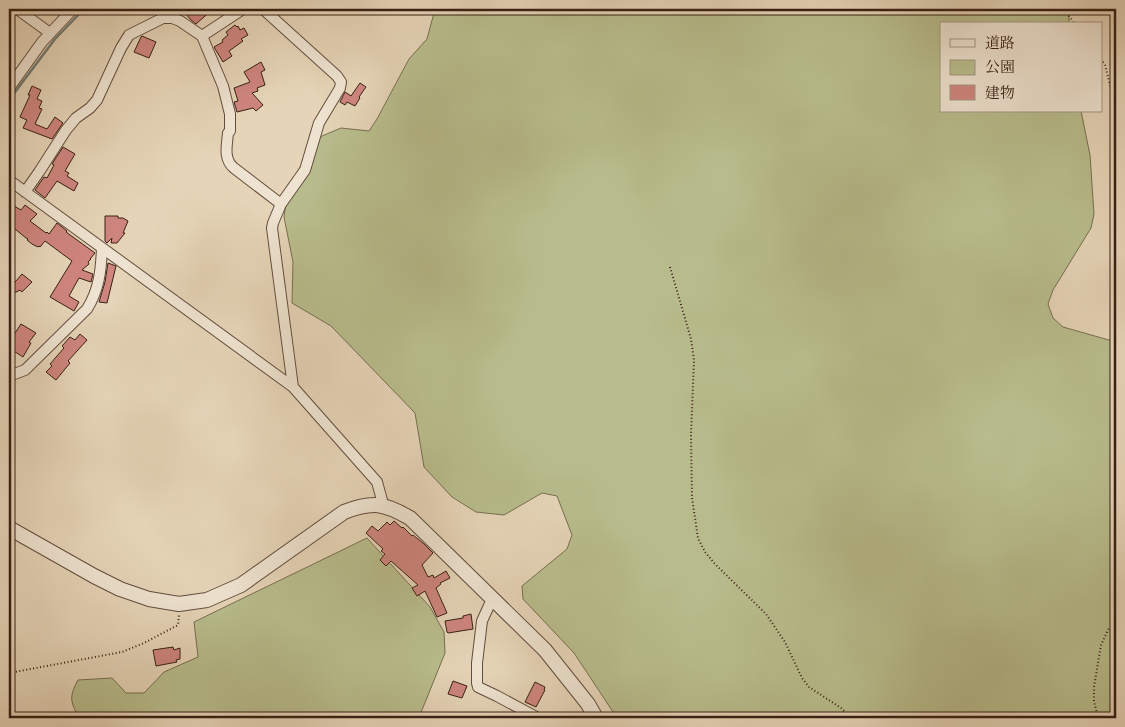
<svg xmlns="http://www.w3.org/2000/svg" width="1125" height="727" viewBox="0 0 1125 727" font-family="'Libre Bodoni','Noto Serif JP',serif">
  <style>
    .green { fill: #b8bc8c; stroke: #786e50 }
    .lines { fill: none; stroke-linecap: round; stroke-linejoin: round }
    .stream { stroke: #717b73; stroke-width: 2.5 }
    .building { fill: #ce857e; stroke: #392014 }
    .minor-casing { stroke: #644d3d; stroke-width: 12 }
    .tertiary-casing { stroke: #644d3d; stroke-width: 16 }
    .path { stroke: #392014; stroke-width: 2; stroke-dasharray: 1 2.5; stroke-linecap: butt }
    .minor { stroke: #eee3d0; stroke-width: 10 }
    .tertiary { stroke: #eee3d0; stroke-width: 14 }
  </style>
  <rect width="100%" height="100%" fill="#e5d4b7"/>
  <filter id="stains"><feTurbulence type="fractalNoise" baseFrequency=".004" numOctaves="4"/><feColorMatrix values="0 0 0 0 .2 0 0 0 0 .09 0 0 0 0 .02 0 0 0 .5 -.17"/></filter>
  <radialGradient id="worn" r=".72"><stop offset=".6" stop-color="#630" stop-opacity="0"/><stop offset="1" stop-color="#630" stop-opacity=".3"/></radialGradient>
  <path class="green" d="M435 9H1065L1069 17V24H941V111H1081L1090 155 1094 214 1091 228 1053 290 1048 304 1053 318 1063 327 1116 342V718H617L574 653 523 599 522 586 567 549 572 535 557 496 542 493 504 515 476 512 452 497 424 467 415 413 331 326 292 303 293 262 284 217 288 190 315 139 341 128 369 131 377 119 409 59 427 39Z
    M367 538 430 607 444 632 445 653 420 715 424 718H79C70 701 69 697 78 680L112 678 126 693H144L164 672 198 657 194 622Z"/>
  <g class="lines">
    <path class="stream" d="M9 100 55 39 84 9"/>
  </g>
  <path class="building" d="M192 9H213L196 24 191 20 186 14Z
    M235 25 237 27 238 26 240 30 244 28 248 35 241 39 243 41 229 51 232 56 223 62 214 47 223 42 222 40 228 35 226 32Z
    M142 36 156 42 149 58 134 52 141 37Z
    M261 62 265 70 261 72 265 85 257 88 258 91 252 93 263 105 256 111 253 108 237 112 234 102 238 101 234 88 250 82 244 72Z
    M360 83 366 87 359 97 360 98 355 106 347 102 345 105 340 102 345 92 351 96Z
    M32 86 41 90 37 99 42 101 39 108 42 109 35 124 47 129 55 117 63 123 52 139 23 128 27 120 20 117 30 95H28Z
    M63 147 75 154 65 171 69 173 67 176 78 183 74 191 57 181 45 198 35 190 44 177 47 178 54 165 52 164Z
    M9 203 21 210 25 205 37 214 30 221 46 233 47 232 49 234 57 223 67 231 66 232 95 253 90 259H91L88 262 89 264 82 270 93 274 91 282 79 278 69 296 79 302 74 311 50 297 72 261 45 241 40 247 39 246 38 247 32 244 27 240 28 239 26 238 9 224Z
    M105 216H118V218H123L128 221 123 233H125L117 243H111L112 238 107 243 105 241Z
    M108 263 116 266 107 303 99 302 105 282Z
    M22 274 32 282 22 292 20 290 9 296V289Z
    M21 324 36 333 29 342 31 343 23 357 9 348V342Z
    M80 334 87 340 68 361 70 363 56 380 46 372 52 366 50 364 64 348 62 346 70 337 75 340Z
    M394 521 402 528 403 527 412 536 413 535 424 544 433 553 422 565 428 577 433 575 434 578 446 571 450 578 440 583 441 584 436 588 447 613 437 617 425 591 417 596 412 588 418 585 391 561 386 566 380 560 385 554 381 551 383 549 366 533 372 526 378 531 387 522 390 525Z
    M471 614 473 629 448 633 447 632 445 621 463 618V616Z
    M173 647 174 650 180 648V659L176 660 177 662 156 666 153 650Z
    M453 681 467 686 462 698 448 694Z
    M535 682 545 687 544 690H545L536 707 525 702Z"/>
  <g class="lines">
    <g class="minor-casing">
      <path id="minor" d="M17 9 50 33
        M263 9 337 76 341 82 340 88 319 123 305 170 281 204 273 223 272 228 293 387
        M202 36 243 9
        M9 88 42 42 73 9
        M9 180 293 387 377 482 382 500 380 505
        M25 192 39 172 66 130 76 118 90 108 97 100 121 48 129 35 163 18H172L180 21 202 36 223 86 230 114V131L228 133C227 145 223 159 234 168L281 204
        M9 376 25 370 87 309C99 290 101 271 102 248
        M492 599 482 621 477 663V683L478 687 497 696 538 718"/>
    </g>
    <g class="tertiary-casing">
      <path id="tertiary" d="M9 528 94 576 120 589 149 599 179 604 207 600 241 585 344 512C373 501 384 503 410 518L545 650 588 704 596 718"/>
    </g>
    <path class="path" d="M1067 9 1069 16 1075 24
      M1101 59 1105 65 1116 109
      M670 267 691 339 694 360 691 435 692 498 698 538 705 552 715 564 766 614 785 642 802 678 809 687 841 708 851 718
      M9 673 122 652 144 643 178 625 179 615
      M1098 718 1094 701V687L1101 645 1108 630 1116 621"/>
    <use href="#minor" class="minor"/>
    <use href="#tertiary" class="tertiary"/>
  </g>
  <rect width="1125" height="727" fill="none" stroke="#e5d4b7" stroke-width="30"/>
  <rect x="10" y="10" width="1105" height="707" fill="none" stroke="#392014" stroke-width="2.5"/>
  <rect x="15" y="15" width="1095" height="697" fill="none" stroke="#392014"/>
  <rect x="940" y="22" width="162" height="90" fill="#eee3d0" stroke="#a69585"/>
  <rect x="950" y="39" width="25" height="8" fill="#eee3d0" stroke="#a69585"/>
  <text x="985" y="48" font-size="15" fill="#392014">道路</text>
  <rect x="950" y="60" width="25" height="15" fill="#b8bc8c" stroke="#a69585"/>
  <text x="985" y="72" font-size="15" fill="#392014">公園</text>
  <rect x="950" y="85" width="25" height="15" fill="#ce857e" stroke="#a69585"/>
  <text x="985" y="98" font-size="15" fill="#392014">建物</text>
  <rect width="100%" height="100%" filter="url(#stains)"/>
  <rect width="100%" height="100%" fill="url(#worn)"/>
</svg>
